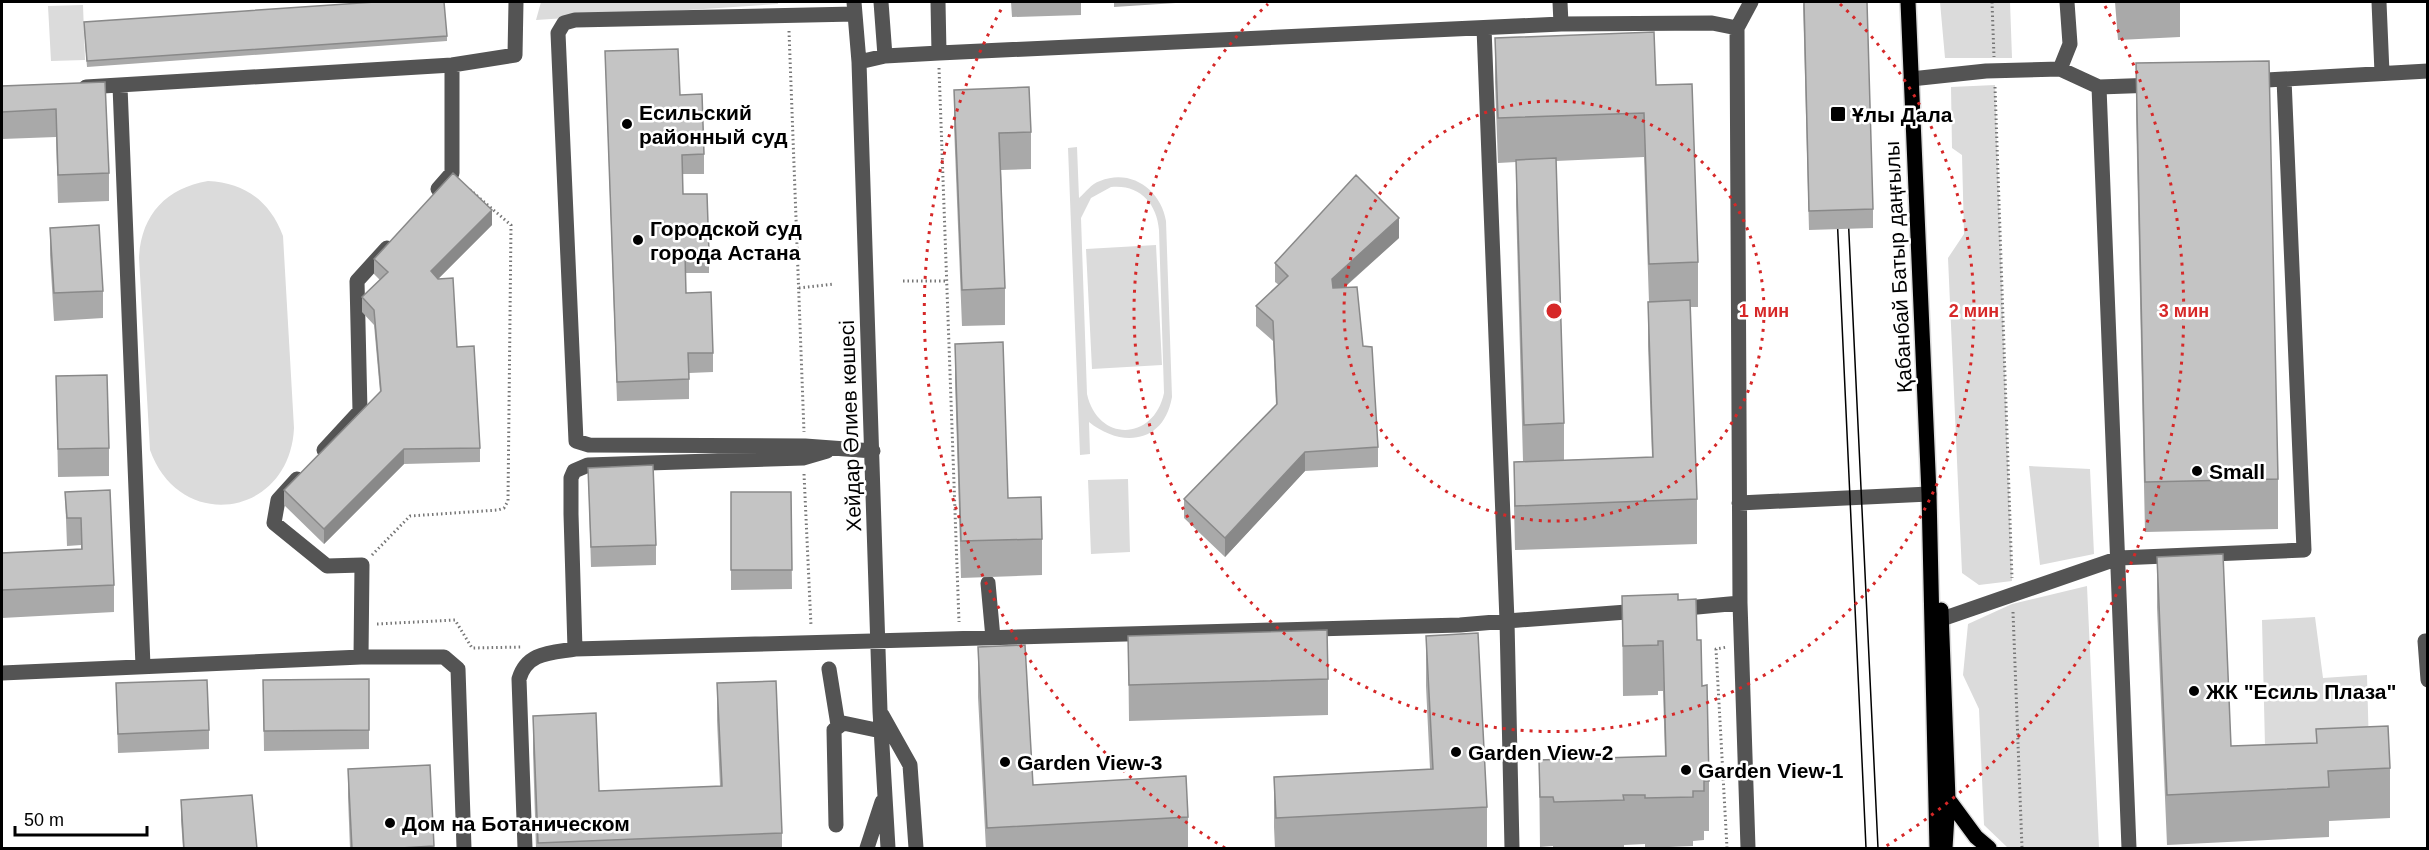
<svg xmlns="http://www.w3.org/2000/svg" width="2429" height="850" viewBox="0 0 2429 850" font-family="Arial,sans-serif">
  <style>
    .green { fill: #dbdbdb; fill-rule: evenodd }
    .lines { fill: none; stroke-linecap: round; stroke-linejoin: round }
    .major-casing { stroke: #dbdbdb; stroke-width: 18 }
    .path { stroke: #767676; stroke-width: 3; stroke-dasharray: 1.5 3; stroke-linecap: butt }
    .minor { stroke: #545454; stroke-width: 15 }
    .major { stroke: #000; stroke-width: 15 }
    .tram { stroke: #000; stroke-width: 1.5 }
    .wall { fill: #a9a9a9; fill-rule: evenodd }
    .shaded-wall { fill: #898989 }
    .building { fill: #c4c4c4; stroke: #898989; stroke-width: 1.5 }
    .ring { fill: none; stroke: #d62828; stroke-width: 3; stroke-dasharray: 3 6 }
    .poi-dot { fill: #000; stroke: #fff; stroke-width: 2 }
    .labels { text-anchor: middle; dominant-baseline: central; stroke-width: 5; stroke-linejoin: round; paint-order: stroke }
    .poi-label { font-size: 21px; font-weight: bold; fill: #000; stroke: #fff; text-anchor: start }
    .street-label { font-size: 21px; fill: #000; stroke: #fff }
    .centre { fill: #d62828; stroke: #fff; stroke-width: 3 }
    .ring-label { font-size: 18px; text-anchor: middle; font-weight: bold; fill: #d62828; stroke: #fff; stroke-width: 5; stroke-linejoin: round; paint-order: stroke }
  </style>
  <rect width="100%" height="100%" fill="#fff"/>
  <path class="green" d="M541 2H778V4L536 20Z
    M1940 2H2010L2012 58H1945Z
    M83 5 85 60 51 61 48 6Z
    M1995 85 2012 581 1979 585 1962 573 1948 258 1964 234 1962 155 1952 148 1951 87Z
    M1077 147 1079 198C1086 192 1091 184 1100 181 1131 168 1161 190 1166 221L1172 397C1164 444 1121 448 1089 422L1090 454 1080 455 1068 148ZM1111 187C1139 184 1157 203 1159 230L1164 393C1154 441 1098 443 1087 394L1081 218 1091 198Z
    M208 181C245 183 270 201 283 236L294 428C290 517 180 534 150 450L139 258C141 215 166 188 208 181Z
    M1156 245 1162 365 1092 369 1086 249Z
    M2029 466 2090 469 2094 554 2040 565Z
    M1128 479 1130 552 1091 554 1088 480Z
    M2087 586 2099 848H2008L1984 825 1979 709 1963 675 1968 624 2012 604Z
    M2315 617 2323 678 2367 675 2369 749 2265 746 2262 620Z"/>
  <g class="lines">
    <g class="major-casing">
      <path id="major" d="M1908 2 1929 494 1937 848
        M1941 610 1948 799 1945 848
        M1948 799 1976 837 1989 848"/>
    </g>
    <path class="path" d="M1992 2 1994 57
      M789 31 804 432
      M939 68 959 622
      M1995 87 2012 578
      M903 281H947
      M799 288 834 284
      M804 474 811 626
      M372 555 410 516 498 510 504 508 508 501 511 225 469 189
      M2013 612 2022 848
      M377 624 455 620 472 648 522 647
      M1727 848 1716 649 1727 647"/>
    <path class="minor" d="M854 2 859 62 880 711 888 848
      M881 2 885 56
      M938 2 939 53
      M2379 2 2382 73
      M855 14 575 20 564 23 558 33 576 441 589 445 805 446 873 451
      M1561 24 1712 23 1737 28 1740 603 1676 609
      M1484 28 1507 621 1640 611
      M1737 28 1751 2
      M859 62 885 56 939 53 1561 24 1560 2
      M2060 69 2070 44 2067 2
      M1911 79 1986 71 2060 69 2099 87
      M2284 79 2428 71
      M120 86 143 666
      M86 87 452 65 515 55 516 2
      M438 189 452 173V65
      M324 450 360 411 357 281 387 248
      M297 479 278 500 274 523 327 566 362 565 361 657
      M1739 503 1929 494
      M988 583 993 638
      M1740 603 1748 848
      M1942 619 2119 558 2304 550 2284 79 2249 81
      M2428 641H2425L2428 680
      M575 649 571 514V478L574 471 588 465 803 458 827 451
      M829 669 838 725
      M2 673 361 657H444L458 669 464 848
      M882 715 910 765 916 848
      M836 825 834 730 843 723 881 731
      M525 848 519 679C527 652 551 653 575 649L1460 625 1507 621 1512 848
      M867 848 882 802
      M2129 848 2099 87 2156 85"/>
    <use href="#major" class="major"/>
    <path class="tram" d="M1848 213 1878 848
      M1837 214 1866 848"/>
  </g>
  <path class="wall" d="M1011 2H1081V15L1012 17Z
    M1114 2H1191L1114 7Z
    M1803 2 1873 209V228L1809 230Z
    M2115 2H2180V37L2118 40Z
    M84 27 447 36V41L87 67Z
    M1495 38 1656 85 1698 262V307H1690L1697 499V544L1515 550 1514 506V462L1523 461 1516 204V162L1498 163 1495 82ZM1644 157 1649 302H1648V346L1652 457 1564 460V423L1556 161Z
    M605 51 680 95 704 154V174H682L683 194 709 253V273H686V293L713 353V372L689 373V399L617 401Z
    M2136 63 2278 479V529L2145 532 2136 113Z
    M105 82 109 173V201L58 203 56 137 2 139V86Z
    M954 90 1031 132V169L1001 170 1005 288V325L962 326 954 126Z
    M492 225 438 279 457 347 480 448V462L404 464 324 544 284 505V490L380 392 374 325 362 312V297L380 280 374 274V259Z
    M50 228 103 291V318L54 321 50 255Z
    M1399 238 1344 288 1363 346 1378 447V467L1305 471 1225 557 1184 518V499L1276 405 1273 341 1256 326V306L1279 285 1275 282V263Z
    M955 344 1008 498 1042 539V575L961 578 955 380Z
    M56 376 109 448V476L58 477Z
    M588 468 656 545V565L591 567Z
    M110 490 114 585V612L2 618V553L81 549V545L67 546 65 492Z
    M731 492H791L792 589 731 590Z
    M2157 557 2231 746 2316 743V729L2390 768V818L2329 821V837L2167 845 2157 607Z
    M1622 596 1678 600 1697 640 1702 686 1709 781V831H1704V840L1693 841V846L1645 848V844L1624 845V849H1553V846L1540 847 1539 760 1665 756 1663 691H1658V695L1623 696Z
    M1128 636 1328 679V715L1129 721Z
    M1426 636 1487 807V849H1275L1274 827V777L1430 769 1426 686Z
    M978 647 1033 785 1188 817V849H986L978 697Z
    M369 679V749L264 751 263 680Z
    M116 683 209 730V749L118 753Z
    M717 683 782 833V849H536L533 753V716L599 791 720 786 717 720Z
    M430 765 434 849H350L348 797V769Z
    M181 800 257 849H183L181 820Z"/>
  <path class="shaded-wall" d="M492 210V225L431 286V271Z
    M1399 218V238L1332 298V279Z
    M404 449V464L324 544V529Z
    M1305 452V471L1225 557V538Z"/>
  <path class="building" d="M375 2H444L447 36 87 61 84 22Z
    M1804 2H1867L1873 209 1809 211Z
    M1654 32 1656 85 1692 84 1698 262 1649 264 1644 113 1498 118 1495 38Z
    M678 49 680 95 702 94 704 154 682 155 683 194H707L709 253 685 254 686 293 711 292 713 353H688L689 379 617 382 605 51Z
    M2269 61 2278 479 2145 482 2136 63Z
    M105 82 109 173 58 175 56 109 2 112V86Z
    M1029 87 1031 132 999 133 1005 288 962 290 954 90Z
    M1556 158 1564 423 1524 425 1516 160Z
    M453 173 492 210 431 271 438 279 453 278 457 347 474 346 480 448 404 449 324 529 284 490 381 391 374 310 362 297 388 272 374 259Z
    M1356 175 1399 218 1332 279 1333 288 1357 287 1363 346 1372 347 1378 447 1305 452 1225 538 1184 499 1277 404 1273 321 1256 306 1288 276 1275 263Z
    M99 225 103 291 54 293 50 228Z
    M1690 300 1697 499 1515 506 1514 462 1653 457 1648 302Z
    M1003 342 1008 498 1041 497 1042 539 961 541 955 344Z
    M107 375 109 448 58 449 56 376Z
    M653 465 656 545 591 547 588 468Z
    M110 490 114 585 2 590V553L82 549 81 518H67L65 492Z
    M731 492H791L792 570H731Z
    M2223 554 2231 746 2317 743 2316 729 2388 726 2390 768 2328 771 2329 787 2167 795 2157 557Z
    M1678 594V600L1696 599 1697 640H1701L1702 686 1707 685 1709 781H1704V791H1693V797L1645 798V795H1623L1624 800 1554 802 1553 797H1540L1539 760 1666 756 1663 641H1658V645L1623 646 1622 596Z
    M1327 630 1328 679 1129 685 1128 636Z
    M1478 633 1487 807 1276 818 1274 777 1433 769 1426 636Z
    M1025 645 1033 785 1186 776 1188 817 987 828 978 647Z
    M369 679V730L264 731 263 680Z
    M207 680 209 730 118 734 116 683Z
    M776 681 782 833 538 843 533 716 596 713 599 791 722 786 717 683Z
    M430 765 434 846 384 849H352L348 769Z
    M252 795 257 849H184L181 800Z"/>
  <g class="ring">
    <circle cx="1554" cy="311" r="210"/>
    <path d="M1840 4A420 420 0 1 1 1268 4"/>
    <path d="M1225 848A630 630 0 0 1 1003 6M2105 6A630 630 0 0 1 1883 848"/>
  </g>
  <g class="poi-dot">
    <rect x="1830" y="106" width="16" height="16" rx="3"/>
    <circle cx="627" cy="124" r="6"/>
    <circle cx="638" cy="240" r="6"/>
    <circle cx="2197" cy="471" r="6"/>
    <circle cx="2194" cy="691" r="6"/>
    <circle cx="1456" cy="752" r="6"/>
    <circle cx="1005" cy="762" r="6"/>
    <circle cx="1686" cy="770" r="6"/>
    <circle cx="390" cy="823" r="6"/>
  </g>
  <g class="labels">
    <g class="poi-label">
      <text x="639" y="112">Есильский<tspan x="639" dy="24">районный суд</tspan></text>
      <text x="1852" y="114">Ұлы Дала</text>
      <text x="650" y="228">Городской суд<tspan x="650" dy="24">города Астана</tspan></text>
      <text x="2209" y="471">Small</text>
      <text x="2206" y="691">ЖК "Есиль Плаза"</text>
      <text x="1468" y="752">Garden View-2</text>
      <text x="1017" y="762">Garden View-3</text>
      <text x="1698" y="770">Garden View-1</text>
      <text x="402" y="823">Дом на Ботаническом</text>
    </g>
    <g class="street-label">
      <text transform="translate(1898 267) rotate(-93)">Қабанбай Батыр даңғылы</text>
      <text transform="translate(850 426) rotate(-92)">Хейдар Әлиев көшесі</text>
    </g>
  </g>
  <circle cx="1554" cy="311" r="9" class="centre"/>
  <g class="ring-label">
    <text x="1764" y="317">1 мин</text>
    <text x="1974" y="317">2 мин</text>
    <text x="2184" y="317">3 мин</text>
  </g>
  <rect width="2429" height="850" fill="none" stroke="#000000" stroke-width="6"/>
  <path d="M15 826v9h132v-9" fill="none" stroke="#000000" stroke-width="3"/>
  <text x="24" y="826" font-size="18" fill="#000000" stroke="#ffffff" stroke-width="4.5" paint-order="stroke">50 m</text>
</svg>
